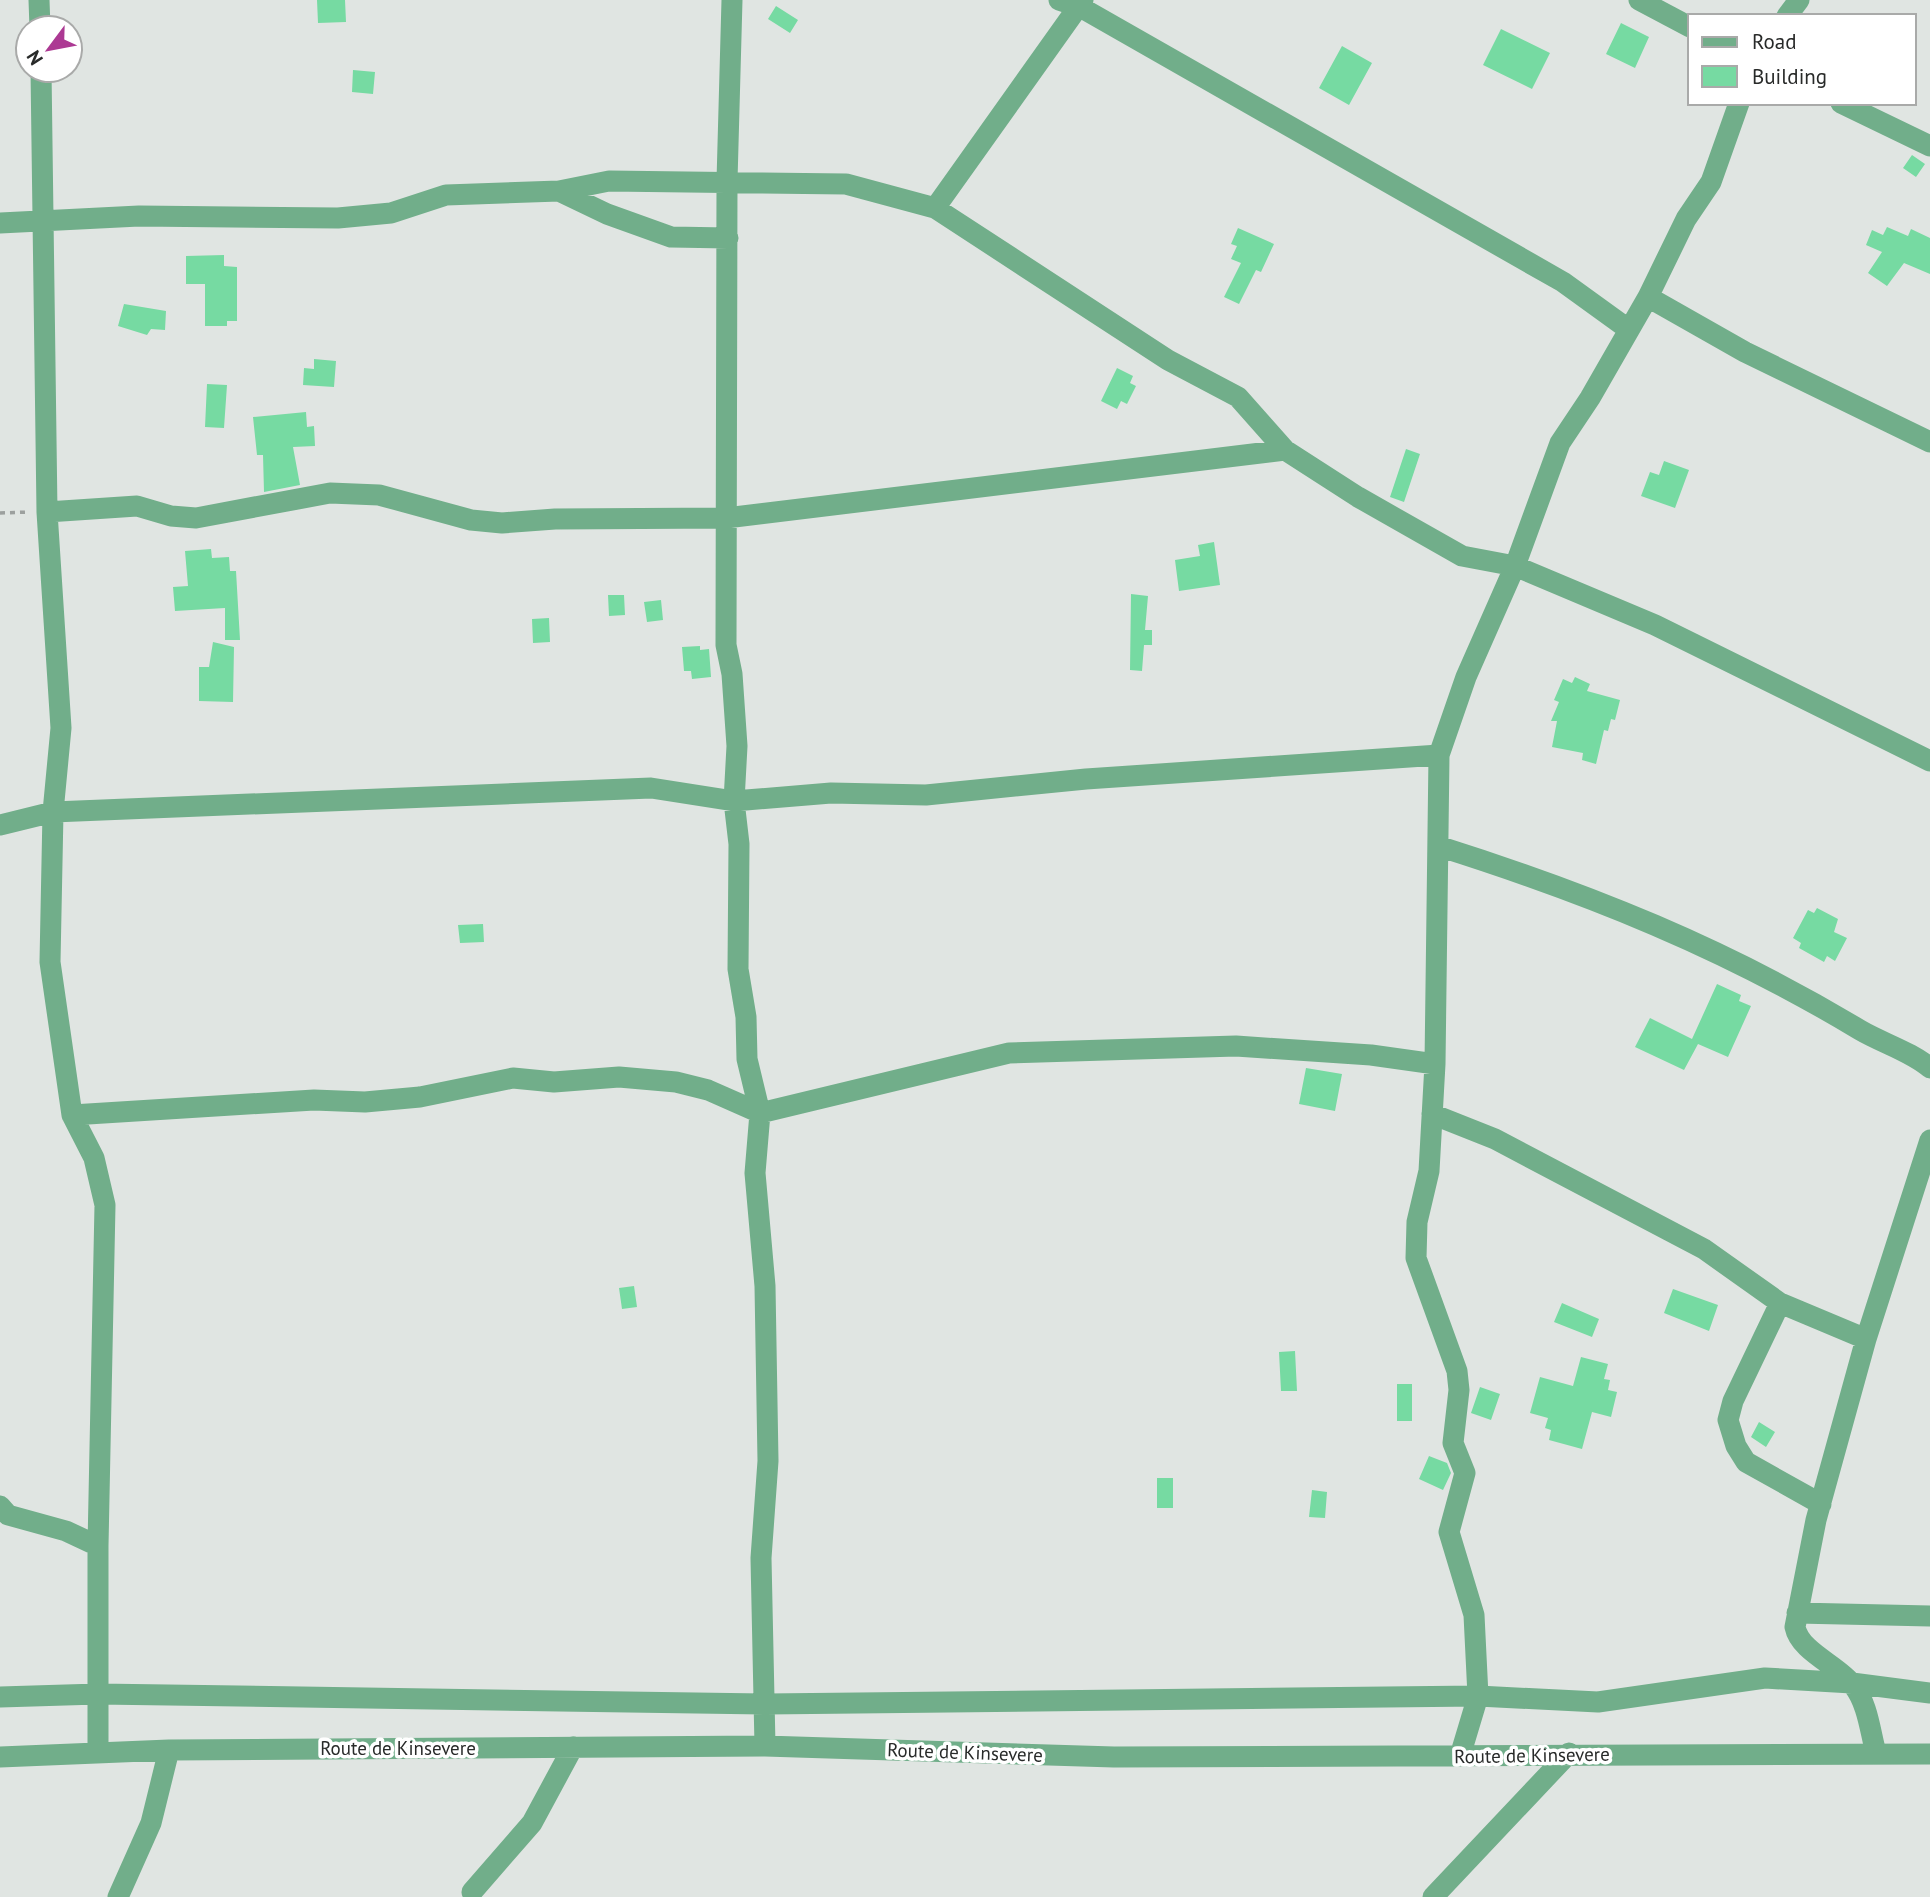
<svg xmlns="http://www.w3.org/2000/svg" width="1930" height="1897" viewBox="0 0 1930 1897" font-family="'PT Sans',sans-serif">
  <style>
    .building { fill: #76daa2 }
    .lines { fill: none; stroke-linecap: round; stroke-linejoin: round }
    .path { stroke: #9ca09e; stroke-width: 3.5; stroke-dasharray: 5 5; stroke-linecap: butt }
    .minor { stroke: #71ae8a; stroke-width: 21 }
    .labels { text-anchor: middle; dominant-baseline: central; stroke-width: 7; stroke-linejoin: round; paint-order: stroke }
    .street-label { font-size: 19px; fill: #282a29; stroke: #fff }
  </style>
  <rect width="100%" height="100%" fill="#e0e5e2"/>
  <path class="building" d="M317 0H345L346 22 318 23Z
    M776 6 798 20 790 33 768 19Z
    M1621 23 1649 37 1635 68 1606 54Z
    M1501 29 1550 53 1532 89 1483 65Z
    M1342 46 1372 63 1349 105 1319 88Z
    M353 70 375 72 373 94 352 92Z
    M1912 155 1925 164 1916 177 1903 168Z
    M1887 227 1908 236 1911 229 1930 238V274L1904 263 1887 286 1868 273 1882 252 1866 245 1872 230 1883 235Z
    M1238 228 1274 244 1261 272 1256 270 1239 304 1224 297 1241 263 1231 259 1237 246 1231 244Z
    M224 255V266L237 267V321H227V326H205V284H186V256Z
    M124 304 166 311 165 330 151 329 147 335 118 326Z
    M314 359 336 361 334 387 303 385 304 368 314 369Z
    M1117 368 1133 376 1130 383 1136 386 1127 404 1121 401 1117 409 1101 401Z
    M207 384 227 385 224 428 205 427Z
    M306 412 307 427 314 426 315 446 293 447 300 485 264 492 263 455H257L253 417Z
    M1406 449 1420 454 1404 502 1390 497Z
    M1664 461 1689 470 1675 508 1641 496 1650 472 1659 475Z
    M1214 542 1220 585 1179 591 1175 560 1200 556 1198 545Z
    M211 549 212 558 229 557 230 571H236L240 640H225V608L175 611 173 587 188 586 185 551Z
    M1131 594 1148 596 1145 630H1152V645H1144L1142 671 1130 670Z
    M608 595H624L625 615 609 616Z
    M661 600 663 620 647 622 644 602Z
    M549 618 550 642 533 643 532 619Z
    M213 642 234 647 233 702 199 701V667H209Z
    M700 646V650L709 649 711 677 692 679 691 671H684L682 647Z
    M1575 677 1590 684 1587 691 1620 700 1615 720 1611 719 1608 731 1604 730 1596 764 1582 760 1583 753 1552 747 1557 721H1551L1559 702 1554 700 1563 679 1572 683Z
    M1817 908 1838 919 1834 932 1847 938 1835 961 1827 956 1824 962 1799 948 1801 943 1793 938 1808 910 1814 913Z
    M483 924 484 942 460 943 458 925Z
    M1717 984 1741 995 1739 1001 1751 1006 1728 1057 1698 1044 1684 1070 1635 1047 1650 1018 1692 1039Z
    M1306 1068 1342 1074 1335 1111 1299 1104Z
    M634 1286 637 1307 622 1309 619 1288Z
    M1673 1289 1718 1305 1709 1331 1664 1313Z
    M1562 1303 1599 1319 1592 1337 1554 1322Z
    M1295 1351 1297 1391H1281L1279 1352Z
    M1581 1357 1608 1364 1604 1379 1610 1380 1608 1390 1617 1392 1611 1417 1592 1412 1582 1449 1549 1440 1551 1430 1545 1428 1548 1418 1530 1413 1540 1377 1573 1386Z
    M1397 1384H1412V1421H1397Z
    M1480 1387 1500 1394 1491 1420 1471 1413Z
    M1759 1422 1775 1432 1766 1447 1751 1437Z
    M1429 1456 1447 1463 1451 1473 1443 1490 1419 1479Z
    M1157 1478H1173V1508H1157Z
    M1312 1490 1327 1492 1325 1518 1309 1517Z"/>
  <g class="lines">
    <path class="path" d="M0 513 29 512"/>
    <path class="minor" d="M39 0 40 28
      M732 0 727 181 726 645 732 674 737 746 734 801 739 844 738 969 746 1017 747 1059 760 1113 755 1173 765 1286 768 1461 761 1558 765 1746
      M1059 0 1080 7 1563 282 1628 329
      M1639 0 1690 27
      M1787 16 1799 0
      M41 70 47 512 61 728 53 812 50 962 72 1115 94 1158 105 1205 98 1546V1753
      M1841 103 1930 146
      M559 191 609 181 846 184 935 208 1168 360 1238 397 1285 450 1358 497 1462 556 1515 566 1655 625 1930 761
      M935 208 1083 0
      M0 223 139 216 338 218 391 213 446 195 559 191 607 214 671 237 728 238
      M1648 297 1745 352 1930 442
      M47 512 137 506 171 516 196 518 330 493 379 495 471 520 502 523 555 519 726 518 1285 450
      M0 825 53 812 651 788 734 801 831 793 926 795 1086 779 1439 755
      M1438 846C1590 894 1724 948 1860 1030 1882 1043 1912 1052 1930 1068
      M1432 1114 1495 1139 1704 1249 1780 1303 1866 1339
      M72 1115 314 1100 365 1102 420 1097 513 1078 554 1082 619 1077 676 1082 708 1090 760 1113 1009 1053 1236 1046 1371 1055 1435 1064
      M1780 1303 1733 1401 1728 1420 1736 1446 1746 1462 1821 1504
      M0 1506 8 1515 66 1531 98 1546
      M1797 1613 1930 1616
      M0 1697 98 1694 766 1704 1478 1696 1598 1702 1765 1678 1852 1683 1930 1693
      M1876 1753C1870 1731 1868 1704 1853 1685 1838 1665 1800 1652 1795 1627L1816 1520 1866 1339 1930 1140
      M1460 1756 1478 1696 1474 1615 1449 1532 1465 1473 1453 1443 1459 1390 1457 1371 1416 1258 1417 1222 1429 1171 1435 1064 1439 755 1466 677 1515 566 1560 443 1590 398 1648 297 1686 219 1711 182 1739 103
      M0 1757 169 1750 765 1746 1114 1757 1930 1754
      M472 1892 532 1823 573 1747
      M118 1897 151 1823 169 1750
      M1433 1897 1569 1753"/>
  </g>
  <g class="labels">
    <g class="street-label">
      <text x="398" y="1748">Route de Kinsevere</text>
      <text transform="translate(965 1752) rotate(2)">Route de Kinsevere</text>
      <text transform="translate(1532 1755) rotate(-1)">Route de Kinsevere</text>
    </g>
  </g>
  <rect x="1688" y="14" width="228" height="91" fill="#ffffff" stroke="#a9aaa9" stroke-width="2"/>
  <rect x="1702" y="37" width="35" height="10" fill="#71ae8a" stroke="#a9aaa9" stroke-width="2"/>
  <text x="1752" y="49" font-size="21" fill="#282a29">Road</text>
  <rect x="1702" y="66" width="35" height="21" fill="#76daa2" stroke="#a9aaa9" stroke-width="2"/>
  <text x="1752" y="84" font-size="21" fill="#282a29">Building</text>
  <g transform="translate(49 49) rotate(238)"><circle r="33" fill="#ffffff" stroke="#a9aaa9" stroke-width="2"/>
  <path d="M0-5L12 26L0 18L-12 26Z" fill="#ac3993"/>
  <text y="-10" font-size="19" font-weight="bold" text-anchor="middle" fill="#282a29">N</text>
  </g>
</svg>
